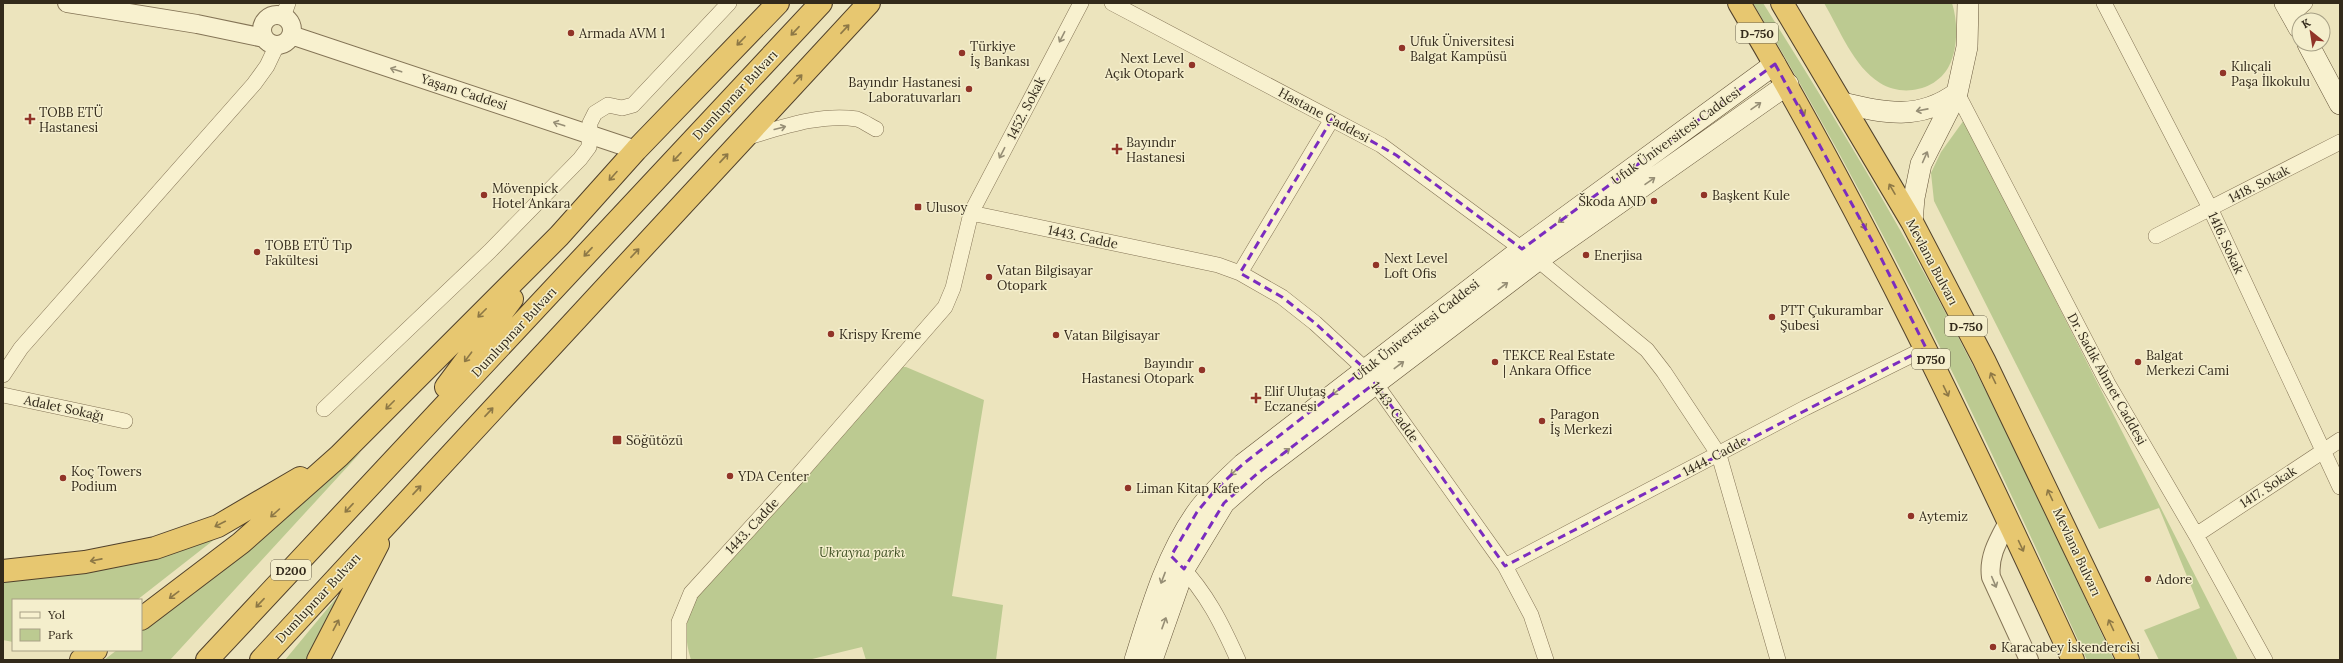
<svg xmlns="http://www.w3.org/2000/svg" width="2343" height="663" viewBox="0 0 2343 663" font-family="Lora,serif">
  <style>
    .green { fill: #bcca91 }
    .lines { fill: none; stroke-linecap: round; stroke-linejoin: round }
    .minor-casing { stroke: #847456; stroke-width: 16 }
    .tertiary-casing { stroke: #847456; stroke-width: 20 }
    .secondary-casing { stroke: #65553a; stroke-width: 22 }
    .trunk-casing { stroke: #51412b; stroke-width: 24 }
    .minor { stroke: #f8f1cf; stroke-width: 15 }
    .tertiary { stroke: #f8f1cf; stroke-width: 18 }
    .secondary { stroke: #f8f1cf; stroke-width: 21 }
    .trunk { stroke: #e7c770; stroke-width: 22 }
    .oneway { stroke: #8d7846 }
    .oneway2 { stroke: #968e75 }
    .marked { fill: none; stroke: #7b2cbf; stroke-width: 3; stroke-dasharray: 8 5; stroke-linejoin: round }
    .poi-dot { fill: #913428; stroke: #f4eecc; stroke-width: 1.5 }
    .labels { text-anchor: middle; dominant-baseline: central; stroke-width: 3; stroke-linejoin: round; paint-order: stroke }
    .shield { fill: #f4eecc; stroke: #6d6550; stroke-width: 1 }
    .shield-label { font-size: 12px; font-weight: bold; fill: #332a1b }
    .poi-label { font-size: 13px; fill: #332a1b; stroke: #f4eecc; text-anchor: start }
    .street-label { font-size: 13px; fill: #332a1b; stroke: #f4eecc }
    .park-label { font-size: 13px; font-style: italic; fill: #3e4f22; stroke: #f4eecc }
  </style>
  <rect width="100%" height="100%" fill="#ece4bd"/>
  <path class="green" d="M1753 3H1763C1830 110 1896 217 1954 329 2011 438 2062 549 2114 660H2087C1986 436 1880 214 1753 3Z
    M1824 3H1952C1958 21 1958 49 1949 66 1936 91 1902 97 1880 83 1853 66 1840 30 1824 3Z
    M1964 120 2238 660H2159L2144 630 2200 608 2159 508 2099 529 1934 201 1931 173 1941 152Z
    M901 367H906L984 400 952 596 1003 605 996 660H866L862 647 808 660H691C683 634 685 616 700 593Z
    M361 452 170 660H104L117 650H141V630Z
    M238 521 137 600H13V642L3 640V579Z
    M356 574 306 660H285Z"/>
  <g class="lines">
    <g class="minor-casing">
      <path id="minor" d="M1112 3 1381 145 1522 249
        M2104 3 2210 208 2340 487
        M2292 15 2305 3
        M283 17 288 3
        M1957 93 2108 384 2196 535 2265 660
        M745 138C780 128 820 113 857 119 863 121 870 126 876 129
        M971 213 1218 265 1240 273 1282 297 1315 323 1365 369 1505 566 1531 615 1546 660
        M2156 236 2340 142
        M1538 260 1647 350 1664 372 1719 455 1778 660
        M1240 273 1332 119
        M3 375 21 348 254 84 267 66 277 45
        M3 395 125 421
        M324 409 490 251 580 159 589 147 590 123 595 113 608 105 622 108 633 105 729 3
        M2196 535 2340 440
        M1179 564C1207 594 1221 622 1238 660
        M1505 566 1805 408 1926 348
        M679 660V622L691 593 796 478 945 307 953 288 971 213 1081 3"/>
    </g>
    <g class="tertiary-casing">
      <path id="tertiary" d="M67 3 197 24 264 38
        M262 30a15 15 0 1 1 30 0a15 15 0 1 1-30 0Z
        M291 35 636 150
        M2009 520C1999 539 1988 556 1991 577L2029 660"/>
    </g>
    <g class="secondary-casing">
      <path id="secondary" d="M2285 3 2299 28
        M2308 44 2340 104
        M1842 103C1885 113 1919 121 1957 93
        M1912 222 1914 198 1921 164 1957 93 1967 47 1968 3
        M1135 660C1151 609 1166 556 1197 512 1210 494 1227 479 1243 464L1522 249 1775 64
        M1152 660 1184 569 1224 503 1258 473 1538 260 1788 84"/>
    </g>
    <g class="trunk-casing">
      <path id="trunk" d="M1739 3C1865 215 1970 437 2073 660
        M1782 3 1912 222 1984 360 2128 660
        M446 387 512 299
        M3 571 85 562 155 548 218 526 300 478
        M141 619 241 543 339 456 559 236 636 150 778 3
        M81 660 96 650
        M207 660 821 3
        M261 660 869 3
        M318 660 378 544"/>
    </g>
    <use href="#minor" class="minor"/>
    <use href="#tertiary" class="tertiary"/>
    <use href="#secondary" class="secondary"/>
    <use href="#trunk" class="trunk"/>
  </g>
  <defs><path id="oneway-shaft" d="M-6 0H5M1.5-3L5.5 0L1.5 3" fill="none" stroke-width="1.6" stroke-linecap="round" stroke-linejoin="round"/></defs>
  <g class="oneway">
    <use href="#oneway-shaft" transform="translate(845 29) rotate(-47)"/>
    <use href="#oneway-shaft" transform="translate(795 31) rotate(133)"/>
    <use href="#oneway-shaft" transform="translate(741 41) rotate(134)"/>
    <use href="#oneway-shaft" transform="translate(798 79) rotate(-47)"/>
    <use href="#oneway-shaft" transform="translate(1802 110) rotate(62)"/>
    <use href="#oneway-shaft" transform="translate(677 157) rotate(133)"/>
    <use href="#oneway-shaft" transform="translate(724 158) rotate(-47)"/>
    <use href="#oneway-shaft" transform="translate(613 176) rotate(132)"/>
    <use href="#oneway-shaft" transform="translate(1892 189) rotate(-120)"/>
    <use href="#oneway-shaft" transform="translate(1863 224) rotate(62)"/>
    <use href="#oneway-shaft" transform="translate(588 252) rotate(133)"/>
    <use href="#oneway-shaft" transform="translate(635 253) rotate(-47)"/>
    <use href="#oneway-shaft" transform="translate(482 313) rotate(135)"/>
    <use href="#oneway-shaft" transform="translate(468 357) rotate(127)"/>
    <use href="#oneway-shaft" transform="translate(1993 378) rotate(-116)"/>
    <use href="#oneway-shaft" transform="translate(1946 391) rotate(64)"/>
    <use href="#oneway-shaft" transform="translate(390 405) rotate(135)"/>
    <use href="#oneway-shaft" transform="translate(489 412) rotate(-47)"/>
    <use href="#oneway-shaft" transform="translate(417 490) rotate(-47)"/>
    <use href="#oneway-shaft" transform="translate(2050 495) rotate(-115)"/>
    <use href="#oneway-shaft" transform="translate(349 508) rotate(133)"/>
    <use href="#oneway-shaft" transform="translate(275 513) rotate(138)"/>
    <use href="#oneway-shaft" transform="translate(220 524) rotate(153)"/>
    <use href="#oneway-shaft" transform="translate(2021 546) rotate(65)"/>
    <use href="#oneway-shaft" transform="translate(96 560) rotate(169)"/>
    <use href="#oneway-shaft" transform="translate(174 595) rotate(143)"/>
    <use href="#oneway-shaft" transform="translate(260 603) rotate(133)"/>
    <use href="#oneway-shaft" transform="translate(336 625) rotate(-62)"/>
    <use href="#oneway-shaft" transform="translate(2111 625) rotate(-115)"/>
  </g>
  <g class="oneway2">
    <use href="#oneway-shaft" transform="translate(1062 37) rotate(117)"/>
    <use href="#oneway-shaft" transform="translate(396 70) rotate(-162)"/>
    <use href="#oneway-shaft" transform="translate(1756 106) rotate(-35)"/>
    <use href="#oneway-shaft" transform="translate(1922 110) rotate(169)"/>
    <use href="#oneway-shaft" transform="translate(559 124) rotate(-162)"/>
    <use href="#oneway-shaft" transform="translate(780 128) rotate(-15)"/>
    <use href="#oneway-shaft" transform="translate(1002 153) rotate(117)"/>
    <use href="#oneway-shaft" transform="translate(1925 157) rotate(-66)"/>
    <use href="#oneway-shaft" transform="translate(1650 181) rotate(-35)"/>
    <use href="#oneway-shaft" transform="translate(1563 219) rotate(144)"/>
    <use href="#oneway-shaft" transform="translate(1503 286) rotate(-37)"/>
    <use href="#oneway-shaft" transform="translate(1399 365) rotate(-37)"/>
    <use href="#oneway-shaft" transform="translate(1337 391) rotate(142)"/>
    <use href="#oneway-shaft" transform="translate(1285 452) rotate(-37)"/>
    <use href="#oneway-shaft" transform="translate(1235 471) rotate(137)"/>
    <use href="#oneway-shaft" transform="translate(1163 578) rotate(111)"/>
    <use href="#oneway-shaft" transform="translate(1994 582) rotate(67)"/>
    <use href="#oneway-shaft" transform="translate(1164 623) rotate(-70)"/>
  </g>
  <path class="marked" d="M1775 64 1876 248 1926 348 1505 566 1375 383 1258 473 1224 503 1184 569 1171 556 1197 512 1216 489 1243 464 1365 369 1315 323 1282 297 1240 273 1332 119 1396 155 1522 249Z"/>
  <g class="poi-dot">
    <circle cx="571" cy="33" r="4"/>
    <circle cx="1402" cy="48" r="4"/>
    <circle cx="962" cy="53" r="4"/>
    <circle cx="1192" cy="65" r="4"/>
    <circle cx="2223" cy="73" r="4"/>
    <circle cx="969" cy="89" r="4"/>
    <path d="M28 113h4v4h4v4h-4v4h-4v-4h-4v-4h4z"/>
    <path d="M1115 143h4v4h4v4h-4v4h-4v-4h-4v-4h4z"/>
    <circle cx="484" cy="195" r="4"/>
    <circle cx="1704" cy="195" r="4"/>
    <circle cx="1654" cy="201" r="4"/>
    <rect x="914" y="203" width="8" height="8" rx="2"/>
    <circle cx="257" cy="252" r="4"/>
    <circle cx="1586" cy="255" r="4"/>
    <circle cx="1376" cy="265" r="4"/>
    <circle cx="989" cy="277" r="4"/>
    <circle cx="1772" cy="317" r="4"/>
    <circle cx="831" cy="334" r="4"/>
    <circle cx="1056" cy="335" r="4"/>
    <circle cx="1495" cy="362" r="4"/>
    <circle cx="2138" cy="362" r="4"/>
    <circle cx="1202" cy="370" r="4"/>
    <path d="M1254 392h4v4h4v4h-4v4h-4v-4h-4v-4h4z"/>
    <circle cx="1542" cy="421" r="4"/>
    <rect x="612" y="435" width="10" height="10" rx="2"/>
    <circle cx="730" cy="476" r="4"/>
    <circle cx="63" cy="478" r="4"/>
    <circle cx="1128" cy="488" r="4"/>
    <circle cx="1911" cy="516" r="4"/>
    <circle cx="2148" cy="579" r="4"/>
    <circle cx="1993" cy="647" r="4"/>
  </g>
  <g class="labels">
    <g class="shield">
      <rect x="1736" y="23" width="42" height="20" rx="3"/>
      <rect x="1945" y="316" width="42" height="20" rx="3"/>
      <rect x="1912" y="349" width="38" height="20" rx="3"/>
      <rect x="271" y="560" width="40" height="20" rx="3"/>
    </g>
    <g class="shield-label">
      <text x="1757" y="33">D-750</text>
      <text x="1966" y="326">D-750</text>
      <text x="1931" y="359">D750</text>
      <text x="291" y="570">D200</text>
    </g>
    <g class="poi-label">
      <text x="579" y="33">Armada AVM 1</text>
      <text x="1410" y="41">Ufuk Üniversitesi<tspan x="1410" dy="15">Balgat Kampüsü</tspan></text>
      <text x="970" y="46">Türkiye<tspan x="970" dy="15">İş Bankası</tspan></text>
      <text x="1184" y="58" text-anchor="end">Next Level<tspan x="1184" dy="15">Açık Otopark</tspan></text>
      <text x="2231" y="66">Kılıçali<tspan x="2231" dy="15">Paşa İlkokulu</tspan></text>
      <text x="961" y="82" text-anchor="end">Bayındır Hastanesi<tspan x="961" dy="15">Laboratuvarları</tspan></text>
      <text x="39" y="112">TOBB ETÜ<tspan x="39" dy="15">Hastanesi</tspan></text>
      <text x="1126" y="142">Bayındır<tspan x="1126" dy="15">Hastanesi</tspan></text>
      <text x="492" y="188">Mövenpick<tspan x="492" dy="15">Hotel Ankara</tspan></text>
      <text x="1712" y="195">Başkent Kule</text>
      <text x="1646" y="201" text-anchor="end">Škoda AND</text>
      <text x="926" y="207">Ulusoy</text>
      <text x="265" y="245">TOBB ETÜ Tıp<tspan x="265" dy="15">Fakültesi</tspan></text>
      <text x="1594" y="255">Enerjisa</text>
      <text x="1384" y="258">Next Level<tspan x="1384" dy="15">Loft Ofis</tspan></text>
      <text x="997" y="270">Vatan Bilgisayar<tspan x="997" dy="15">Otopark</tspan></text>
      <text x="1780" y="310">PTT Çukurambar<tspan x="1780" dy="15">Şubesi</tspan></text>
      <text x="839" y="334">Krispy Kreme</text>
      <text x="1064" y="335">Vatan Bilgisayar</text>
      <text x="1503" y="355">TEKCE Real Estate<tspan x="1503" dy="15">| Ankara Office</tspan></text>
      <text x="2146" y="355">Balgat<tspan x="2146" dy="15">Merkezi Cami</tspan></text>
      <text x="1194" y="363" text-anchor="end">Bayındır<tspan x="1194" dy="15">Hastanesi Otopark</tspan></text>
      <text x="1264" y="391">Elif Ulutaş<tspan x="1264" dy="15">Eczanesi</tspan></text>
      <text x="1550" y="414">Paragon<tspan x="1550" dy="15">İş Merkezi</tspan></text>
      <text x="626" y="440">Söğütözü</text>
      <text x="71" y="471">Koç Towers<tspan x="71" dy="15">Podium</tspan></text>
      <text x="738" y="476">YDA Center</text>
      <text x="1136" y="488">Liman Kitap Kafe</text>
      <text x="1919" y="516">Aytemiz</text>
      <text x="2156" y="579">Adore</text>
      <text x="2001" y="647">Karacabey İskendercisi</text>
    </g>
    <g class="street-label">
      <text transform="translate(464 92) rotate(18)">Yaşam Caddesi</text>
      <text transform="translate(735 95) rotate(-47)">Dumlupınar Bulvarı</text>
      <text transform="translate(1026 108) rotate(-63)">1452. Sokak</text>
      <text transform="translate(1324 115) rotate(28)">Hastane Caddesi</text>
      <text transform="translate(1676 136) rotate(-36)">Ufuk Üniversitesi Caddesi</text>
      <text transform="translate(2259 184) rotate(-27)">1418. Sokak</text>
      <text transform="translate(1083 237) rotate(12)">1443. Cadde</text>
      <text transform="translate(2226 243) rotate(65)">1416. Sokak</text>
      <text transform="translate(1932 262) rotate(62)">Mevlana Bulvarı</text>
      <text transform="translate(1416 330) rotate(-38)">Ufuk Üniversitesi Caddesi</text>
      <text transform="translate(514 332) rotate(-47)">Dumlupınar Bulvarı</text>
      <text transform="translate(2107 379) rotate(61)">Dr. Sadık Ahmet Caddesi</text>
      <text transform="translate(64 408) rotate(12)">Adalet Sokağı</text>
      <text transform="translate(1395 412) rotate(54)">1443. Cadde</text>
      <text transform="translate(1715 456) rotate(-28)">1444. Cadde</text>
      <text transform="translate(2268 487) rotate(-33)">1417. Sokak</text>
      <text transform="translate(752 526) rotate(-47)">1443. Cadde</text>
      <text transform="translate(2077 552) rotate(65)">Mevlana Bulvarı</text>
      <text transform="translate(318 598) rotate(-47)">Dumlupınar Bulvarı</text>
    </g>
    <g class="park-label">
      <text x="862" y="552">Ukrayna parkı</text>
    </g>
  </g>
  <rect width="2343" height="663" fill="none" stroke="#332a1b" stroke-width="8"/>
  <rect x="12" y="599" width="130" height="52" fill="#f4eecc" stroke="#a7a085"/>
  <rect x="20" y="612" width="20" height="6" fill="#f8f1cf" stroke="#a7a085"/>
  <text x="48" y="619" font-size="12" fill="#332a1b">Yol</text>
  <rect x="20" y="629" width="20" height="12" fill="#bcca91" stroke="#a7a085"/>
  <text x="48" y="639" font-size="12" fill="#332a1b">Park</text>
  <g transform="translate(2311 32) rotate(330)"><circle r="19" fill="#f4eecc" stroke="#a7a085"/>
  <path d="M0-3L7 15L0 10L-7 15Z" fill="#913428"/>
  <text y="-6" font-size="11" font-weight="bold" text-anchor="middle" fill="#332a1b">K</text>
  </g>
</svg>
